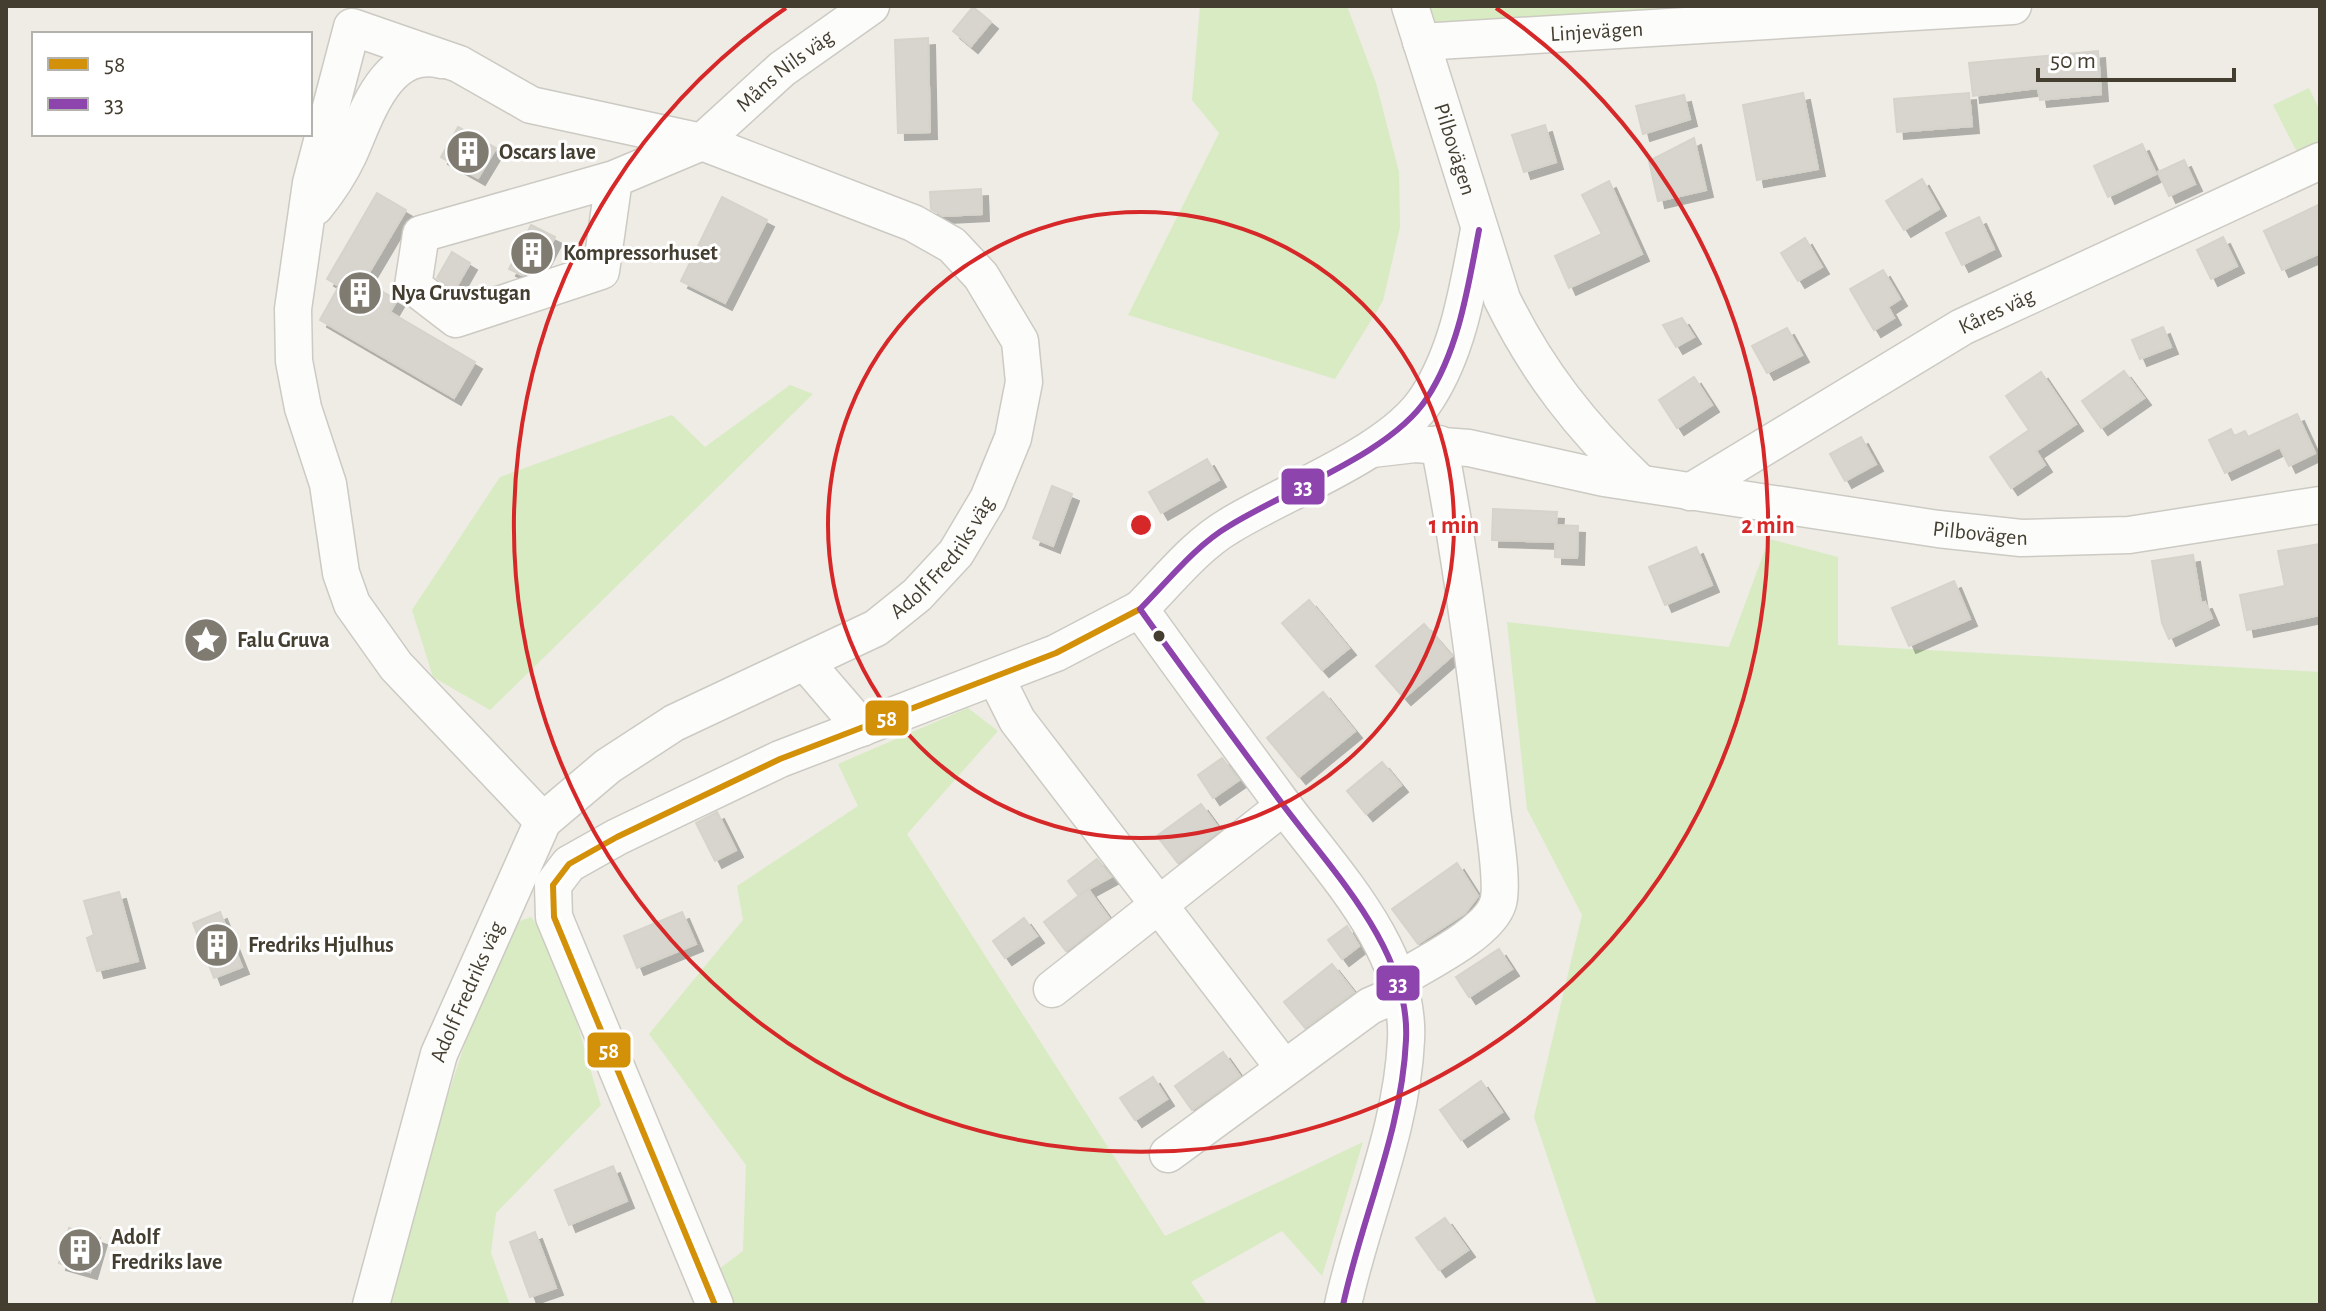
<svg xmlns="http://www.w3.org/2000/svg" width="2326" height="1311" viewBox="0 0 2326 1311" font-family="'Alegreya Sans',sans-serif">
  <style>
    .green { fill: #d8ebc2 }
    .building { fill: #d7d5cd; stroke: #d6d3cb; stroke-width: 2; filter: url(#shadow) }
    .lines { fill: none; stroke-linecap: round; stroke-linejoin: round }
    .minor-casing { stroke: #cccac3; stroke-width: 39 }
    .minor { stroke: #fcfcfb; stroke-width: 36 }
    .bus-1-casing { stroke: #fff; stroke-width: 12 }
    .bus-2-casing { stroke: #fff; stroke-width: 12 }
    .bus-1 { stroke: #d3910a; stroke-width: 6 }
    .bus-2 { stroke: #8e44ad; stroke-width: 6 }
    .ring { fill: none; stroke: #d62828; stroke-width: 4 }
    .bus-dot { fill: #443e31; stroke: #fff; stroke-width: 3 }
    .labels { text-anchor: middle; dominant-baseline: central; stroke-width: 6; stroke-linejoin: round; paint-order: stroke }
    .street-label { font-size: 22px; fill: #443e31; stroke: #fff }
    .poi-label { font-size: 22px; font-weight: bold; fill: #443e31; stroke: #fff; text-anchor: start }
    .centre { fill: #d62828; stroke: #fff; stroke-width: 4 }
    .ring-label { font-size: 24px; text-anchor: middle; font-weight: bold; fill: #d62828; stroke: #fff; stroke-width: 6; stroke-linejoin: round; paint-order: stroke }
    .line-badge { stroke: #fff; stroke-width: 3 }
    .badge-label { font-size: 22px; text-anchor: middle; font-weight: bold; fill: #fff }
  </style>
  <defs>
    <filter id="shadow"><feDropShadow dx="7" dy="7" stdDeviation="0" flood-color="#0004"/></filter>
  </defs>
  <rect width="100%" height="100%" fill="#eeece5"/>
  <path class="green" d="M1200 6H1347L1376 83 1399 172 1400 227 1383 301 1335 379 1128 315 1219 133 1192 100Z
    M1426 6H1813L1479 28 1431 21Z
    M2309 88 2320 111V143L2298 154 2273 105Z
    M790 385 813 394 490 710 433 677 412 610 500 477 672 415 705 447Z
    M1769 539 1838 557V645L2320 672V1305H1597L1534 1117 1582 915 1527 809 1507 622 1729 647Z
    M968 708 998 731 907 834 1165 1236 1363 1142 1322 1276 1282 1231 1191 1282 1207 1305H727L715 1272 743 1251 746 1165 649 1034 743 920 737 886 858 806 838 764Z
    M531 917C561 951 586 1058 601 1105L496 1213 491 1253 510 1305H389L442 1113 481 995 517 922Z"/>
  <path class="building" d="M973 7 991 22 971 46 953 31Z
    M928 38 930 132 898 133 895 40Z
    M2098 51 2101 94 2040 100 2038 88 1973 96 1969 63Z
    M1803 93 1818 169 1757 180 1743 105Z
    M1969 93 1972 126 1897 132 1894 99Z
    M1684 95 1690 119 1643 134 1636 106Z
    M1545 125 1556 162 1524 172 1512 135Z
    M458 127 496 148 478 178 441 157Z
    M1694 138 1706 190 1658 201 1649 161Z
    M2142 144 2156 174 2108 197 2094 166Z
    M2184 160 2195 184 2169 196 2158 172Z
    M1922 179 1939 209 1904 230 1886 201Z
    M1609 181 1642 254 1569 288 1555 256 1602 234 1582 195Z
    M981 189 982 214 943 216 931 209 930 192Z
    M377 193 406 210 364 281 397 300 390 312 475 362 454 398 320 320 339 286 327 279Z
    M722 197 767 220 725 303 681 281Z
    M2320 204V253L2282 270 2264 231Z
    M1979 217 1994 249 1962 265 1946 233Z
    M531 225 555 237 538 270 522 275 509 269Z
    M2223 237 2237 266 2211 279 2197 250Z
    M1805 238 1822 267 1798 281 1781 253Z
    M452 252 470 263 454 291 437 278Z
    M1883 270 1900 299 1888 307 1894 318 1874 330 1850 289Z
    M1682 318 1694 337 1676 347 1663 325Z
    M2163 327 2171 347 2140 359 2132 340Z
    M1787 328 1802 355 1767 373 1752 346Z
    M2124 371 2144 398 2101 428 2082 401Z
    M2041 372 2076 424 2036 451 2045 465 2011 488 1990 457 2029 430 2006 396Z
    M1694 377 1712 405 1677 428 1659 400Z
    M2297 414 2315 453 2289 466 2280 447 2225 473 2209 440 2231 429 2234 436 2245 431 2248 437Z
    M1861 437 1876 464 1845 481 1830 454Z
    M1207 459 1219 480 1161 513 1149 492Z
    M1052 486 1072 494 1053 546 1033 538Z
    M1493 509 1557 512 1556 525 1578 526 1577 558 1555 557V542L1492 540Z
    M2320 544V615L2247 630 2240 595 2285 586 2278 551Z
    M1696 547 1712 585 1665 605 1649 567Z
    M2193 555 2201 603 2205 602 2212 618 2169 639 2162 623 2152 561Z
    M1954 581 1970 619 1909 646 1892 608Z
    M1309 600 1349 648 1322 670 1282 623Z
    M1424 624 1452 656 1404 698 1376 666Z
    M1323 692 1355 731 1299 777 1267 738Z
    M1222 758 1239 780 1213 798 1198 775Z
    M1382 762 1401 785 1366 814 1347 791Z
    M1201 804 1220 830 1178 863 1157 836Z
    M717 812 736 850 715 861 696 823Z
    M1097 859 1111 877 1078 895 1068 881Z
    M1457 863 1478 896 1465 913 1418 944 1392 909Z
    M1088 889 1109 918 1066 951 1044 922Z
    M119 892 138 961 97 971 87 938 94 935 84 901Z
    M220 912 242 967 214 978 193 923Z
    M682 912 696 944 637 968 624 936Z
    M1024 918 1037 936 1005 958 993 941Z
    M1347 926 1359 946 1342 959 1328 940Z
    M1499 949 1512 969 1469 997 1456 977Z
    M1332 964 1354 992 1305 1028 1284 1002Z
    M1223 1052 1240 1076 1192 1110 1175 1086Z
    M1153 1077 1167 1099 1135 1120 1120 1098Z
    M1481 1081 1502 1112 1461 1140 1440 1110Z
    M613 1166 627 1201 569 1225 555 1190Z
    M1445 1218 1468 1250 1439 1270 1416 1238Z
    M69 1228 100 1238 90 1272 59 1263Z
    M535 1232 556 1288 530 1297 510 1242Z"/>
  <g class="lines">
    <g class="minor-casing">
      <g id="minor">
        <path id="s1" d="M1410 6 1502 299C1537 371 1582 428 1639 482"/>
        <path id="s2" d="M1421 42 2013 6"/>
        <path id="s3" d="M614 179 601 271 456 319 413 286 421 234 614 179 702 142 782 69 871 6"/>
        <path d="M315 207C329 190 340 173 349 154 366 116 386 46 442 60"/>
        <path id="s4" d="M1372 449 1415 444 1469 448 1604 478 1938 529 2021 538 2129 535 2320 505"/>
        <path id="s5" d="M1690 492 1962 327 2320 161"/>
        <path d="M806 663 862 728"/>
        <path d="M996 678 1017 720 1284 1068"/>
        <path d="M1398 980C1424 964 1489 933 1498 903 1504 882 1493 824 1491 800 1477 681 1462 562 1439 444"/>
        <path d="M1052 989 1284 806"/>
        <path d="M1168 1154 1370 1006 1400 993"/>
        <path id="s6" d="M371 1305 439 1054 543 821 608 766 674 723 876 628 917 595 956 553 988 499 1013 438 1024 382 1020 341 981 276 952 245 913 223 702 142 531 105 459 64 352 27 311 183 293 309 294 361 303 408 328 484 341 573 352 604 396 666 543 821"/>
        <path d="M715 1305 554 917 553 885 569 864 617 837 780 759 1056 653 1140 609"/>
        <path d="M1343 1305C1362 1217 1402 1131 1406 1040 1411 947 1326 865 1275 794 1230 733 1184 671 1140 609 1168 581 1195 546 1229 526 1285 491 1392 453 1427 398 1459 349 1468 287 1479 230"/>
      </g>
    </g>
    <use href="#minor" class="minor"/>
    <g class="bus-1-casing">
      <path id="bus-1" d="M715 1305 554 917 553 885 569 864 617 837 780 759 1056 653 1140 609"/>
    </g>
    <g class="bus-2-casing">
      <path id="bus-2" d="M1343 1305C1362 1217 1402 1131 1406 1040 1411 947 1326 865 1275 794 1230 733 1184 671 1140 609 1168 581 1195 546 1229 526 1285 491 1392 453 1427 398 1459 349 1468 287 1479 230"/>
    </g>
    <use href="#bus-1" class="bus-1"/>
    <use href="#bus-2" class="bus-2"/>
  </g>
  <g class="ring">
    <circle cx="1141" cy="525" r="313"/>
    <path d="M1496 8A627 627 0 1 1 786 8"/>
  </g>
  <defs>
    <g id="building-disc" transform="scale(2.3)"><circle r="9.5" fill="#807b70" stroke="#fff"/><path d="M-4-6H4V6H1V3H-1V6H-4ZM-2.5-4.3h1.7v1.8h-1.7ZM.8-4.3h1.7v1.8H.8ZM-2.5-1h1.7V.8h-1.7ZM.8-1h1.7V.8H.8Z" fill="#fff"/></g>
    <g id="sight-disc" transform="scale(2.3)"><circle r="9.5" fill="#807b70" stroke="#fff"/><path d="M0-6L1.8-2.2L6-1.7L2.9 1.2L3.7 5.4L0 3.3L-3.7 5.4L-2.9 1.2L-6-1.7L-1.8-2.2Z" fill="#fff"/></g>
  </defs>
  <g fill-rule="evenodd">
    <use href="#building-disc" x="468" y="152"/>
    <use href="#building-disc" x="532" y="253"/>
    <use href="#building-disc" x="360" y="293"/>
    <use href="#sight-disc" x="206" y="640"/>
    <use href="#building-disc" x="217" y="945"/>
    <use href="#building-disc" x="80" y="1250"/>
  </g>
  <circle class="bus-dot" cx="1159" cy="636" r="7"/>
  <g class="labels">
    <g class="street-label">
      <text stroke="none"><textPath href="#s2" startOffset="176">Linjevägen</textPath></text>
      <text stroke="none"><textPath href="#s3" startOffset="758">Måns Nils väg</textPath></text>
      <text stroke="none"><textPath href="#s1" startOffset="150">Pilbovägen</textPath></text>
      <text stroke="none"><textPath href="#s5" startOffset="356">Kåres väg</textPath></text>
      <text stroke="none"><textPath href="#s4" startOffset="616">Pilbovägen</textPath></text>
      <text stroke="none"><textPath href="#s6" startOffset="1000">Adolf Fredriks väg</textPath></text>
      <text stroke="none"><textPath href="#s6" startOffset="328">Adolf Fredriks väg</textPath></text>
    </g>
    <g class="poi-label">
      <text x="499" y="152">Oscars lave</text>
      <text x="563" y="253">Kompressorhuset</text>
      <text x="391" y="293">Nya Gruvstugan</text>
      <text x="237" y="640">Falu Gruva</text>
      <text x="248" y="945">Fredriks Hjulhus</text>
      <text x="111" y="1237">Adolf<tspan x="111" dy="25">Fredriks lave</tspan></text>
    </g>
  </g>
  <circle cx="1141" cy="525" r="12" class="centre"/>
  <g class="ring-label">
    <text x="1454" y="533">1 min</text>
    <text x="1768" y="533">2 min</text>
  </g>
  <g class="line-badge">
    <rect x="1280" y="467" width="46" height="39" rx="8" fill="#8e44ad"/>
    <rect x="864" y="699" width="46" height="38" rx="8" fill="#d3910a"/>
    <rect x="1375" y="964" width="46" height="38" rx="8" fill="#8e44ad"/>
    <rect x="586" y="1031" width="46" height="38" rx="8" fill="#d3910a"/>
  </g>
  <g class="badge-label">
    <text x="1303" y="494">33</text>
    <text x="887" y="726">58</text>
    <text x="1398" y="991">33</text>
    <text x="609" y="1058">58</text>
  </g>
  <rect width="2326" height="1311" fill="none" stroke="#443e31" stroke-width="16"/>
  <rect x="32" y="32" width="280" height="104" fill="#ffffff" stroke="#b4b2ad" stroke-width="2"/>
  <rect x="48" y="58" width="40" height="12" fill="#d3910a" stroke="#b4b2ad" stroke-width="2"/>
  <text x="104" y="72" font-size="24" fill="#443e31">58</text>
  <rect x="48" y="98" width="40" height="12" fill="#8e44ad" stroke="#b4b2ad" stroke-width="2"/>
  <text x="104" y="112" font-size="24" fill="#443e31">33</text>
  <path d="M2038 68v12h196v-12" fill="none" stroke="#443e31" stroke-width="4"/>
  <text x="2050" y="68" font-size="24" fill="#443e31" stroke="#ffffff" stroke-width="6" paint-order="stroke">50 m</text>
</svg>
